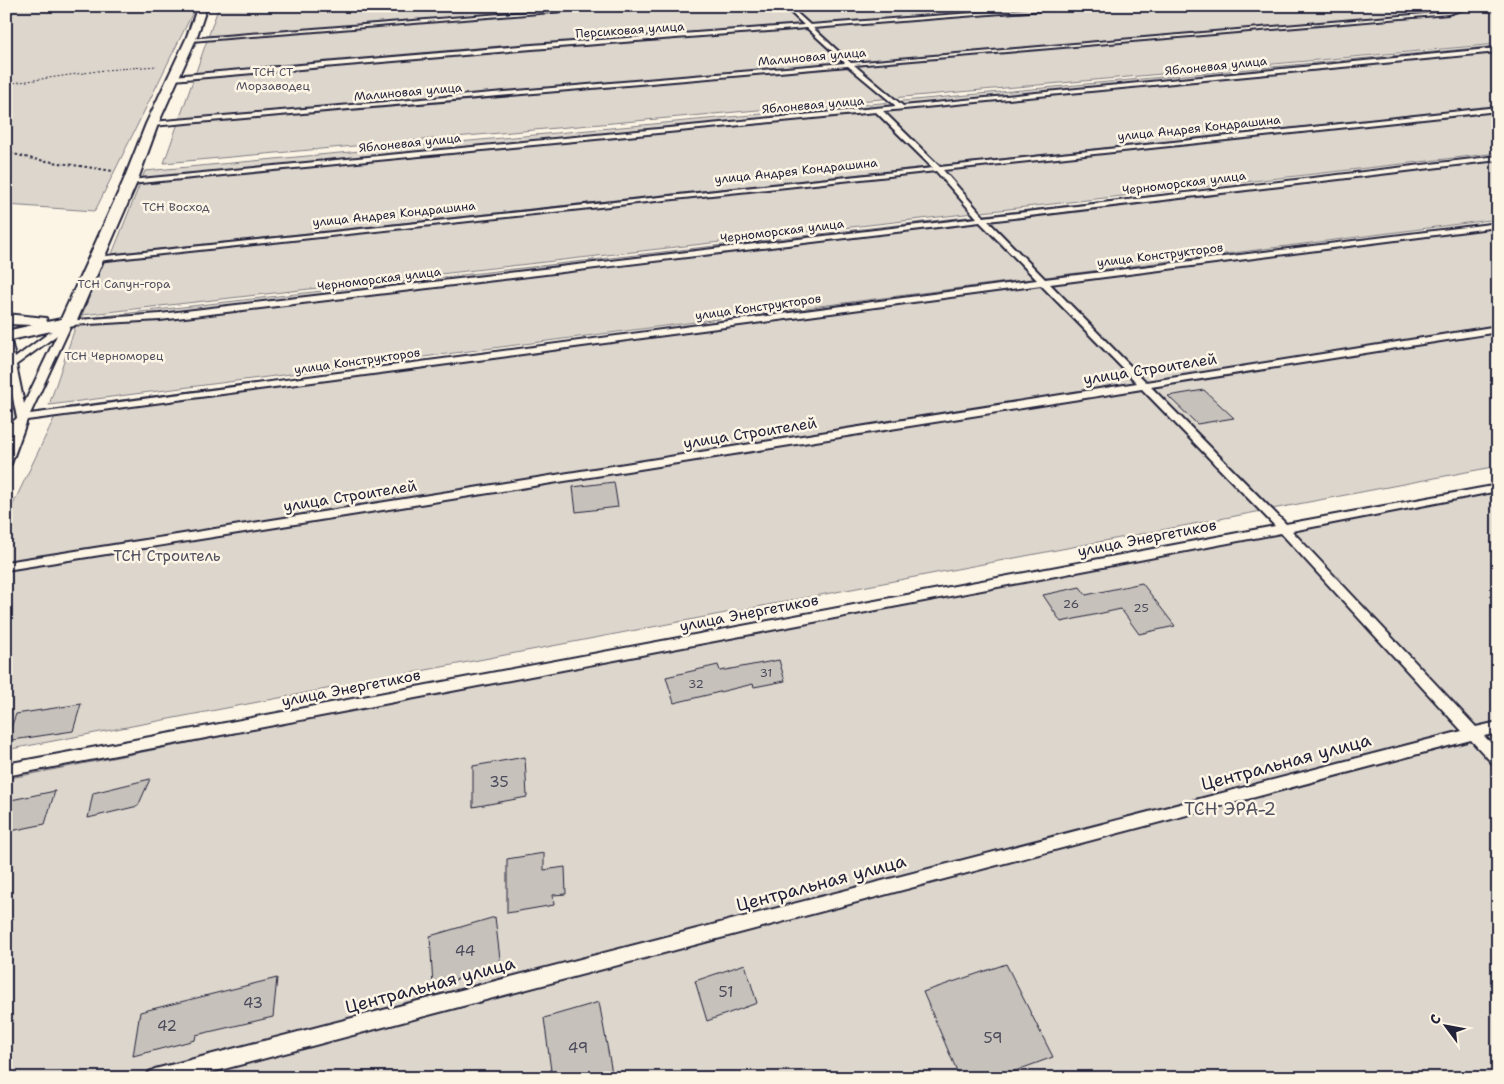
<svg xmlns="http://www.w3.org/2000/svg" width="1504" height="1084" viewBox="0 0 1504 1084" font-family="'Shantell Sans',sans-serif">
  <style>
    .green { fill: #dcd6cc; stroke: #7f7c84 }
    .building { fill: #c6c1bb; stroke: #22223b }
    .lines { fill: none; stroke-linecap: round; stroke-linejoin: round }
    .lane-casing { stroke: #22223b; stroke-width: 4 }
    .street-casing { stroke: #22223b; stroke-width: 4 }
    .secondary-casing { stroke: #22223b; stroke-width: 3 }
    .path-far1 { stroke: #22223b; stroke-width: 1; stroke-dasharray: 2 2; stroke-linecap: butt }
    .path { stroke: #22223b; stroke-width: 2; stroke-dasharray: 2.5 2.5; stroke-linecap: butt }
    .lane { fill: #fcf5e5; fill-rule: evenodd }
    .street { fill: #fcf5e5; fill-rule: evenodd }
    .secondary { fill: #fcf5e5; fill-rule: evenodd }
    .labels { text-anchor: middle; dominant-baseline: central; stroke-width: 5; stroke-linejoin: round; paint-order: stroke }
    .far-street-label { font-size: 12px; fill: #22223b; stroke: #fcf5e5 }
    .far-park-label { font-size: 12px; fill: #504f5f; stroke: #fcf5e5 }
    .number-label { font-size: 12px; fill: #4b4a5b }
    .street-label { font-size: 15px; fill: #22223b; stroke: #fcf5e5 }
    .park-label { font-size: 15px; fill: #504f5f; stroke: #fcf5e5 }
    .near-number-label { font-size: 15px; fill: #4b4a5b }
    .near-street-label { font-size: 18px; fill: #22223b; stroke: #fcf5e5 }
    .near-park-label { font-size: 18px; fill: #504f5f; stroke: #fcf5e5 }
  </style>
  <rect width="100%" height="100%" fill="#fcf5e5"/>
  <filter id="ink" filterUnits="userSpaceOnUse"><feTurbulence type="fractalNoise" baseFrequency=".02" numOctaves="2"/><feDisplacementMap in="SourceGraphic" scale="10" xChannelSelector="R" yChannelSelector="G"/><feConvolveMatrix kernelMatrix="1 2 1 2 8 2 1 2 1" color-interpolation-filters="sRGB"/></filter>
  <g filter="url(#ink)">
    <path class="green" d="M6 6H196L95 211 6 205Z
      M219 6H1440L1498 13V44L164 163Z
      M1498 46V106L112 254 145 171Z
      M1498 110V153L82 315 105 259Z
      M1498 156V219L49 405 78 319Z
      M1498 223V466L6 750V519L59 408Z
      M1498 484V1078H6V779Z"/>
    <path class="building" d="M1204 390 1234 418 1197 424 1168 396Z
      M614 482 618 507 576 512 573 487Z
      M1142 583 1175 626 1139 634 1121 609 1061 622 1043 595 1080 587 1086 595Z
      M779 660 785 681 754 687 753 684 674 703 666 677 718 665 720 671Z
      M81 704 73 731 6 741 16 714Z
      M525 757 527 797 473 807V766Z
      M150 779 138 806 88 818 93 793Z
      M55 791 45 824 6 832V801Z
      M544 853V870L565 867 566 894 553 895 554 905 507 913V859Z
      M495 917 501 967 433 986 430 936Z
      M745 964 757 1003 707 1021 695 981Z
      M1006 964 1053 1057 996 1078H960L923 992Z
      M277 978 273 1017 196 1035 195 1040 133 1056 140 1012Z
      M599 1002 613 1078H552L544 1018Z"/>
    <g class="lines">
      <g class="lane-casing">
        <path id="lane" d="M601 6H625L191 41 188 39Z
          M784 6H789L810 25 1067 6H1092L813 28 851 63 1448 12 1466 6H1474L1448 14 854 65 903 106 1498 48V52L883 111 940 167 1498 107V111L943 170 984 217 1498 156V160L988 221 1045 279 1498 223V227L1050 284 1146 382 1498 326V332L1151 387 1286 524 1498 485V491L1292 531 1476 727 1498 722V733L1484 736 1498 750V766L1493 764 1471 740 190 1078H146L149 1072 155 1069 1462 731 1281 533 6 776V764L1275 526 1142 389 6 570V562L1137 383 1041 285 27 420 11 464 6 467V449L12 434 6 437V428L17 418 8 373 6 372V334L10 337 15 358 65 321 160 314 977 218 936 171 97 261 93 259 97 257 933 168 876 112 130 184 127 182 130 180 896 106 848 66 152 126 149 124 152 122 845 63 807 28 532 49 173 80 170 78 173 76 532 45 804 25ZM980 222 1037 280 30 414 71 325 160 320ZM57 335 24 404 16 365Z"/>
      </g>
      <g class="street-casing">
        <path id="street" d="M198 6H207L196 39 158 124 137 182 76 323 74 326 6 341V331L33 325 6 324V314L46 318 47 322 61 319 123 182 146 124 186 39Z"/>
      </g>
      <g class="secondary-casing">
        <path id="secondary" d="M1486 6H1498V10L1488 8Z"/>
      </g>
      <path class="path-far1" d="M6 84 105 70 157 66"/>
      <path class="path" d="M6 152 33 159 113 171"/>
      <use href="#lane" class="lane"/>
      <use href="#street" class="street"/>
      <use href="#secondary" class="secondary"/>
    </g>
  </g>
  <g class="labels">
    <g class="far-street-label">
      <text transform="translate(630 30) rotate(-4)">Персиковая улица</text>
      <text transform="translate(812 57) rotate(-5)">Малиновая улица</text>
      <text transform="translate(1216 66) rotate(-6)">Яблоневая улица</text>
      <text transform="translate(408 92) rotate(-5)">Малиновая улица</text>
      <text transform="translate(813 105) rotate(-5)">Яблоневая улица</text>
      <text transform="translate(1199 128) rotate(-6)">улица Андрея Кондрашина</text>
      <text transform="translate(410 143) rotate(-6)">Яблоневая улица</text>
      <text transform="translate(796 171) rotate(-6)">улица Андрея Кондрашина</text>
      <text transform="translate(1184 183) rotate(-7)">Черноморская улица</text>
      <text transform="translate(394 214) rotate(-6)">улица Андрея Кондрашина</text>
      <text transform="translate(782 231) rotate(-7)">Черноморская улица</text>
      <text transform="translate(1160 255) rotate(-7)">улица Конструкторов</text>
      <text transform="translate(379 279) rotate(-7)">Черноморская улица</text>
      <text transform="translate(758 307) rotate(-8)">улица Конструкторов</text>
      <text transform="translate(357 361) rotate(-8)">улица Конструкторов</text>
    </g>
    <g class="far-park-label">
      <text x="273" y="72">ТСН СТ<tspan x="273" dy="14">Морзаводец</tspan></text>
      <text x="176" y="207">ТСН Восход</text>
      <text x="124" y="284">ТСН Сапун-гора</text>
      <text x="114" y="356">ТСН Черноморец</text>
    </g>
    <g class="number-label">
      <text x="1071" y="604">26</text>
      <text x="1141" y="608">25</text>
      <text x="766" y="673">31</text>
      <text x="696" y="684">32</text>
    </g>
    <g class="street-label">
      <text transform="translate(1150 369) rotate(-9)">улица Строителей</text>
      <text transform="translate(750 433) rotate(-9)">улица Строителей</text>
      <text transform="translate(350 496) rotate(-9)">улица Строителей</text>
      <text transform="translate(1147 538) rotate(-11)">улица Энергетиков</text>
      <text transform="translate(749 613) rotate(-11)">улица Энергетиков</text>
      <text transform="translate(351 688) rotate(-11)">улица Энергетиков</text>
    </g>
    <g class="park-label">
      <text x="167" y="556">ТСН Строитель</text>
    </g>
    <g class="near-number-label">
      <text x="499" y="782">35</text>
      <text x="465" y="951">44</text>
      <text x="726" y="992">51</text>
      <text x="253" y="1003">43</text>
      <text x="167" y="1026">42</text>
      <text x="993" y="1038">59</text>
      <text x="578" y="1048">49</text>
    </g>
    <g class="near-street-label">
      <text transform="translate(1286 762) rotate(-15)">Центральная улица</text>
      <text transform="translate(821 883) rotate(-15)">Центральная улица</text>
      <text transform="translate(430 985) rotate(-15)">Центральная улица</text>
    </g>
    <g class="near-park-label">
      <text x="1230" y="809">ТСН ЭРА-2</text>
    </g>
  </g>
  <rect width="1504" height="1084" fill="none" stroke="#fcf5e5" stroke-width="25"/>
  <rect x="12" y="12" width="1479" height="1059" fill="none" stroke="#22223b" stroke-width="2" filter="url(#ink)"/>
  <g transform="translate(1446 1026) rotate(302)" stroke="#fcf5e5" stroke-width="4" paint-order="stroke">
  <path d="M0-4L9 19L0 12L-9 19Z" fill="#22223b"/>
  <text y="-8" font-size="14" font-weight="bold" text-anchor="middle" fill="#22223b">С</text>
  </g>
</svg>
